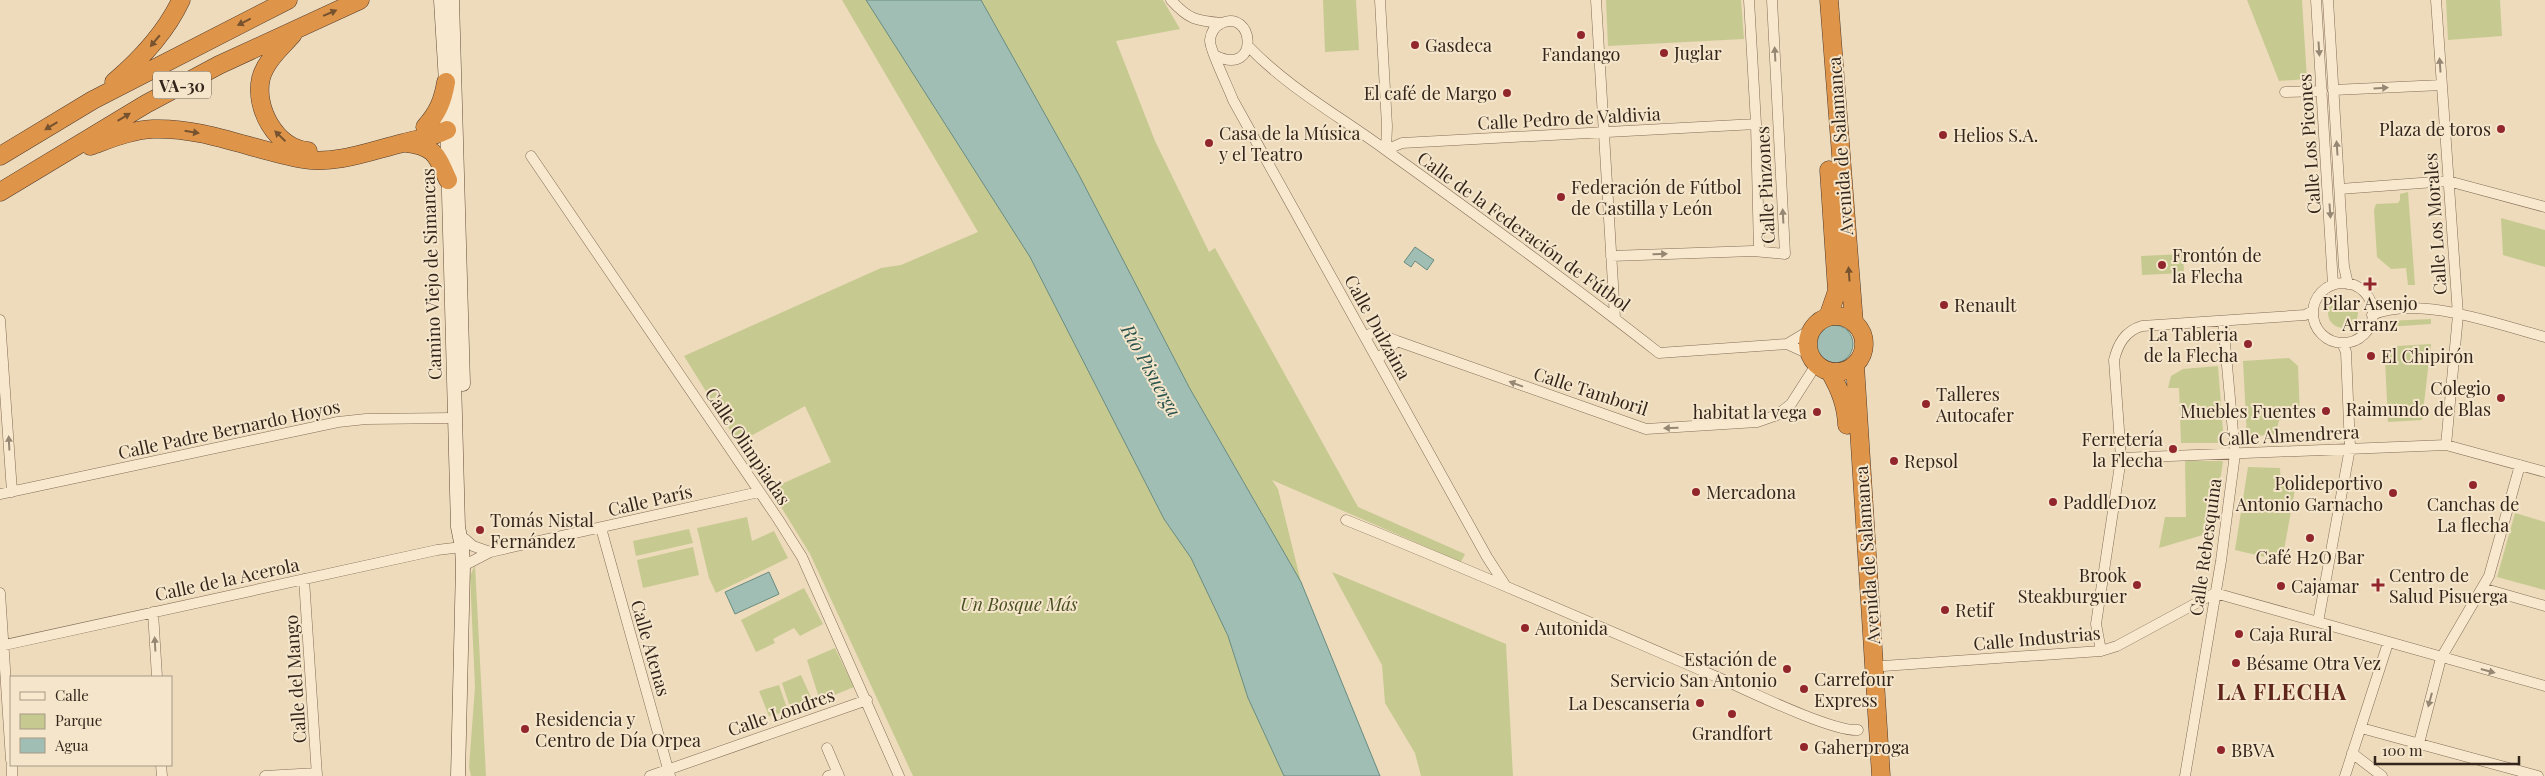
<svg xmlns="http://www.w3.org/2000/svg" width="2545" height="776" viewBox="0 0 2545 776" font-family="'Playfair Display',serif">
  <style>
    .green { fill: #c7ca90 }
    .water { fill: #a0beb3; stroke: #688b80 }
    .lines { fill: none; stroke-linecap: round; stroke-linejoin: round }
    .street-casing { stroke: #846c56; stroke-width: 11 }
    .secondary-casing { stroke: #654d39; stroke-width: 15 }
    .highway-casing { stroke: #513a2b; stroke-width: 19 }
    .street { stroke: #f8e9ce; stroke-width: 10 }
    .secondary { stroke: #f8e9ce; stroke-width: 14 }
    .highway { stroke: #de954a; stroke-width: 18 }
    .oneway { fill: #77522e }
    .oneway2 { fill: #968774 }
    .poi-dot { fill: #92262d; stroke: #f5e6cb; stroke-width: 2 }
    .labels { text-anchor: middle; dominant-baseline: central; stroke-width: 4; stroke-linejoin: round; paint-order: stroke }
    .shield { fill: #f5e6cb; stroke: #6d5f50; stroke-width: 1 }
    .shield-label { font-size: 16px; font-weight: bold; fill: #33251b }
    .poi-label { font-size: 18px; fill: #33251b; stroke: #f5e6cb; text-anchor: start }
    .street-label { font-size: 18px; fill: #33251b; stroke: #f5e6cb }
    .park-label { font-size: 18px; font-style: italic; fill: #474f21; stroke: #f5e6cb }
    .water-label { font-size: 19px; font-style: italic; fill: #2a534e; stroke: #f5e6cb }
    .district-label { font-size: 22px; font-weight: bold; letter-spacing: 1px; fill: #5f251a; stroke: #f5e6cb }
  </style>
  <rect width="100%" height="100%" fill="#eddbbc"/>
  <path class="green" d="M842 0H866L1030 257 1164 519 1191 558 1228 636 1248 698 1284 776H913L810 554 770 489 831 462 805 406 738 443 684 356 881 268 901 265 978 232Z
    M981 0H1163L1180 29 1116 41 1155 141 1209 252 1215 248 1358 507 1465 554 1461 562 1272 480 1278 489 1301 582 1189 387 1079 175Z
    M1323 0H1356L1359 50 1325 52Z
    M1606 0H1741L1744 39 1608 46Z
    M2247 0H2302L2307 79 2279 81Z
    M2446 0H2500L2502 36 2448 40Z
    M2408 192 2415 285H2408L2406 268 2391 269 2377 257 2374 210 2376 204 2398 203 2400 200V194Z
    M2501 218 2545 230V267L2503 255Z
    M2183 254 2184 273 2142 275 2141 256Z
    M2328 313a15 15 0 1 1 30 0a15 15 0 1 1-30 0Z
    M2431 319V324L2386 327V321Z
    M2431 344 2422 420 2388 422 2385 359 2397 346Z
    M2289 358 2298 366 2300 417 2279 420 2276 434 2247 437 2243 361Z
    M2218 366 2224 443H2181L2179 388H2168L2171 376 2183 369Z
    M2185 461H2223L2213 532 2159 548 2165 517H2186Z
    M2248 467 2280 468 2281 485 2296 484 2282 561 2235 550Z
    M2515 513 2545 522V590L2497 577Z
    M747 517 752 541 774 531 788 558 716 593 709 578 697 528Z
    M689 529 693 543 636 556 633 541Z
    M693 547 699 575 643 588 637 560Z
    M475 565 486 776H471L469 767 475 687 470 576Z
    M1332 572 1506 644 1513 776H1421L1415 753 1385 703 1382 665Z
    M804 588 823 624 800 636 794 628 773 639 775 643 756 652 741 620Z
    M835 648 854 687 820 701 807 660Z
    M801 675 813 702 791 710 782 683Z
    M779 685 788 711 769 716 759 691Z"/>
  <path class="water" d="M866 0H981L1079 175 1189 387 1301 582 1380 776H1284L1248 698 1228 636 1191 558 1164 519 1030 257Z
    M1415 247 1434 260 1427 270 1415 261 1411 267 1404 262Z
    M1815 344a19 19 0 1 1 38 0a19 19 0 1 1-38 0Z
    M769 572 779 594 735 614 725 592Z"/>
  <g class="lines">
    <g class="street-casing">
      <path id="street" d="M1171 0C1188 19 1196 21 1222 23
        M1380 0 1387 126 1386 150
        M1596 0 1615 318
        M1749 0 1756 124 1759 251
        M2316 0 2333 285
        M2328 0 2344 267 2348 284
        M2436 0 2458 315 2446 445
        M1248 46C1288 88 1341 117 1387 151 1479 217 1570 283 1659 353L1787 344 1809 354
        M1216 56C1261 77 1254 6 1220 24 1214 27 1211 33 1210 40 1209 48 1229 89 1233 100L1487 557 1505 585
        M2333 90 2442 85
        M2285 92 2322 91
        M1386 150 1402 143 1756 124
        M531 156 778 519 802 557 899 776
        M2340 189 2448 181 2545 207
        M1611 256 1753 251 1785 254 1772 0
        M2313 313a30 30 0 1 1 60 0a30 30 0 1 1-60 0Z
        M2372 315C2417 294 2499 325 2545 337
        M0 320 12 492
        M1365 336 1375 332 1397 341
        M1787 344 1812 329
        M1378 359 1397 341 1646 429 1757 422 1777 415 1791 404 1816 365
        M2121 458 2446 445 2545 472
        M0 494 338 422 366 419 454 418
        M1346 520C1473 571 1598 626 1724 680 1751 692 1833 732 1858 730
        M601 528 670 776
        M465 539 473 546 490 552
        M463 566 490 552 759 492
        M304 579 317 776
        M2482 588 2545 606
        M0 593 11 760
        M153 612 157 677
        M2318 622 2350 448 2346 352 2342 343
        M0 646 437 550 462 547
        M2101 651 2096 624 2121 458 2114 360C2118 344 2125 331 2142 326L2305 315 2313 311
        M1883 666 2101 651 2117 646 2215 593 2545 686
        M2361 728 2538 776
        M2419 743 2441 658 2489 576 2520 465
        M827 748 839 776
        M2352 753 2382 776
        M12 765V776
        M161 765 162 776
        M265 776 317 773
        M650 776 867 700
        M828 776 838 773
        M2185 776 2221 561 2235 454 2223 321
        M2345 776 2388 643"/>
    </g>
    <g class="secondary-casing">
      <path id="secondary" d="M441 0 446 82 458 527 462 547 463 566 458 776
        M452 0 463 384"/>
    </g>
    <g class="highway-casing">
      <path id="highway" d="M1829 0 1854 323
        M293 34C281 48 266 60 261 78 254 108 276 148 308 151
        M114 82C141 59 166 32 181 0
        M425 127C438 113 443 100 446 82
        M406 143C435 146 437 156 448 180
        M90 146C110 139 131 130 153 129 204 127 252 150 302 159 336 165 370 151 403 143 417 139 433 137 447 130
        M0 156 93 100 288 0
        M0 192 146 104 219 65 360 0
        M1808 344a28 28 0 1 1 56 0a28 28 0 1 1-56 0Z
        M1828 317 1837 291 1829 170
        M1855 365 1881 776
        M1830 372C1840 390 1846 404 1847 425"/>
    </g>
    <use href="#street" class="street"/>
    <use href="#secondary" class="secondary"/>
    <use href="#highway" class="highway"/>
  </g>
  <defs><path id="oneway-solid" d="M-6-.8H1V-3.2L6.5 0L1 3.2V.8H-6Z" transform="scale(1.25)"/></defs>
  <g class="oneway">
    <use href="#oneway-solid" transform="translate(330 13) rotate(-23)"/>
    <use href="#oneway-solid" transform="translate(244 22) rotate(153)"/>
    <use href="#oneway-solid" transform="translate(155 41) rotate(130)"/>
    <use href="#oneway-solid" transform="translate(124 117) rotate(-31)"/>
    <use href="#oneway-solid" transform="translate(51 126) rotate(149)"/>
    <use href="#oneway-solid" transform="translate(192 132) rotate(9)"/>
    <use href="#oneway-solid" transform="translate(280 136) rotate(-136)"/>
    <use href="#oneway-solid" transform="translate(1849 274) rotate(-94)"/>
  </g>
  <g class="oneway2">
    <use href="#oneway-solid" transform="translate(2319 49) rotate(86)"/>
    <use href="#oneway-solid" transform="translate(1775 54) rotate(-93)"/>
    <use href="#oneway-solid" transform="translate(2440 65) rotate(-94)"/>
    <use href="#oneway-solid" transform="translate(2381 88) rotate(-3)"/>
    <use href="#oneway-solid" transform="translate(2337 148) rotate(-94)"/>
    <use href="#oneway-solid" transform="translate(2330 211) rotate(86)"/>
    <use href="#oneway-solid" transform="translate(1783 216) rotate(-93)"/>
    <use href="#oneway-solid" transform="translate(1660 254) rotate(-2)"/>
    <use href="#oneway-solid" transform="translate(1516 384) rotate(-160)"/>
    <use href="#oneway-solid" transform="translate(1671 428) rotate(178)"/>
    <use href="#oneway-solid" transform="translate(9 443) rotate(-93)"/>
    <use href="#oneway-solid" transform="translate(155 644) rotate(-93)"/>
    <use href="#oneway-solid" transform="translate(2488 671) rotate(15)"/>
    <use href="#oneway-solid" transform="translate(2430 700) rotate(105)"/>
  </g>
  <g class="poi-dot">
    <circle cx="1581" cy="35" r="5"/>
    <circle cx="1415" cy="45" r="5"/>
    <circle cx="1664" cy="53" r="5"/>
    <circle cx="1507" cy="93" r="5"/>
    <circle cx="2501" cy="129" r="5"/>
    <circle cx="1943" cy="135" r="5"/>
    <circle cx="1209" cy="143" r="5"/>
    <circle cx="1561" cy="197" r="5"/>
    <circle cx="2162" cy="265" r="5"/>
    <path d="M2367.5 276.5h5v5h5v5h-5v5h-5v-5h-5v-5h5z"/>
    <circle cx="1944" cy="305" r="5"/>
    <circle cx="2248" cy="344" r="5"/>
    <circle cx="2371" cy="356" r="5"/>
    <circle cx="2501" cy="398" r="5"/>
    <circle cx="1926" cy="404" r="5"/>
    <circle cx="2326" cy="411" r="5"/>
    <circle cx="1817" cy="412" r="5"/>
    <circle cx="2173" cy="449" r="5"/>
    <circle cx="1894" cy="461" r="5"/>
    <circle cx="2473" cy="485" r="5"/>
    <circle cx="1696" cy="492" r="5"/>
    <circle cx="2393" cy="493" r="5"/>
    <circle cx="2053" cy="502" r="5"/>
    <circle cx="480" cy="530" r="5"/>
    <circle cx="2310" cy="538" r="5"/>
    <circle cx="2137" cy="585" r="5"/>
    <path d="M2375.5 577.5h5v5h5v5h-5v5h-5v-5h-5v-5h5z"/>
    <circle cx="2281" cy="586" r="5"/>
    <circle cx="1945" cy="610" r="5"/>
    <circle cx="1525" cy="628" r="5"/>
    <circle cx="2239" cy="634" r="5"/>
    <circle cx="2236" cy="663" r="5"/>
    <circle cx="1787" cy="669" r="5"/>
    <circle cx="1804" cy="689" r="5"/>
    <circle cx="1700" cy="703" r="5"/>
    <circle cx="1732" cy="714" r="5"/>
    <circle cx="525" cy="729" r="5"/>
    <circle cx="1804" cy="747" r="5"/>
    <circle cx="2221" cy="750" r="5"/>
  </g>
  <g class="labels">
    <rect class="shield" x="153" y="71.5" width="58" height="27" rx="4"/>
    <g class="shield-label">
      <text x="182" y="85">VA-30</text>
    </g>
    <g class="poi-label">
      <text x="1425" y="45">Gasdeca</text>
      <text x="1674" y="53">Juglar</text>
      <text x="1581" y="54" text-anchor="middle">Fandango</text>
      <text x="1497" y="93" text-anchor="end">El café de Margo</text>
      <text x="2491" y="129" text-anchor="end">Plaza de toros</text>
      <text x="1219" y="133">Casa de la Música<tspan x="1219" dy="21">y el Teatro</tspan></text>
      <text x="1953" y="135">Helios S.A.</text>
      <text x="1571" y="187">Federación de Fútbol<tspan x="1571" dy="21">de Castilla y León</tspan></text>
      <text x="2172" y="255">Frontón de<tspan x="2172" dy="21">la Flecha</tspan></text>
      <text x="2370" y="303" text-anchor="middle">Pilar Asenjo<tspan x="2370" dy="21">Arranz</tspan></text>
      <text x="1954" y="305">Renault</text>
      <text x="2238" y="334" text-anchor="end">La Tableria<tspan x="2238" dy="21">de la Flecha</tspan></text>
      <text x="2381" y="356">El Chipirón</text>
      <text x="2491" y="388" text-anchor="end">Colegio<tspan x="2491" dy="21">Raimundo de Blas</tspan></text>
      <text x="1936" y="394">Talleres<tspan x="1936" dy="21">Autocafer</tspan></text>
      <text x="2316" y="411" text-anchor="end">Muebles Fuentes</text>
      <text x="1807" y="412" text-anchor="end">habitat la vega</text>
      <text x="2163" y="439" text-anchor="end">Ferretería<tspan x="2163" dy="21">la Flecha</tspan></text>
      <text x="1904" y="461">Repsol</text>
      <text x="2383" y="483" text-anchor="end">Polideportivo<tspan x="2383" dy="21">Antonio Garnacho</tspan></text>
      <text x="1706" y="492">Mercadona</text>
      <text x="2063" y="502">PaddleD10z</text>
      <text x="2473" y="504" text-anchor="middle">Canchas de<tspan x="2473" dy="21">La flecha</tspan></text>
      <text x="490" y="520">Tomás Nistal<tspan x="490" dy="21">Fernández</tspan></text>
      <text x="2310" y="557" text-anchor="middle">Café H2O Bar</text>
      <text x="2127" y="575" text-anchor="end">Brook<tspan x="2127" dy="21">Steakburguer</tspan></text>
      <text x="2389" y="575">Centro de<tspan x="2389" dy="21">Salud Pisuerga</tspan></text>
      <text x="2291" y="586">Cajamar</text>
      <text x="1955" y="610">Retif</text>
      <text x="1535" y="628">Autonida</text>
      <text x="2249" y="634">Caja Rural</text>
      <text x="1777" y="659" text-anchor="end">Estación de<tspan x="1777" dy="21">Servicio San Antonio</tspan></text>
      <text x="2246" y="663">Bésame Otra Vez</text>
      <text x="1814" y="679">Carrefour<tspan x="1814" dy="21">Express</tspan></text>
      <text x="1690" y="703" text-anchor="end">La Descansería</text>
      <text x="535" y="719">Residencia y<tspan x="535" dy="21">Centro de Día Orpea</tspan></text>
      <text x="1732" y="733" text-anchor="middle">Grandfort</text>
      <text x="1814" y="747">Gaherproga</text>
      <text x="2231" y="750">BBVA</text>
    </g>
    <g class="street-label">
      <text transform="translate(1569 118) rotate(-3)">Calle Pedro de Valdivia</text>
      <text transform="translate(2309 144) rotate(-94)">Calle Los Picones</text>
      <text transform="translate(1840 146) rotate(-94)">Avenida de Salamanca</text>
      <text transform="translate(1765 185) rotate(-93)">Calle Pinzones</text>
      <text transform="translate(2435 224) rotate(-94)">Calle Los Morales</text>
      <text transform="translate(1524 231) rotate(36)">Calle de la Federación de Fútbol</text>
      <text transform="translate(431 274) rotate(-92)">Camino Viejo de Simancas</text>
      <text transform="translate(1378 327) rotate(61)">Calle Dulzaina</text>
      <text transform="translate(1591 391) rotate(18)">Calle Tamboril</text>
      <text transform="translate(229 429) rotate(-12)">Calle Padre Bernardo Hoyos</text>
      <text transform="translate(2289 435) rotate(-3)">Calle Almendrera</text>
      <text transform="translate(748 446) rotate(56)">Calle Olimpiadas</text>
      <text transform="translate(650 500) rotate(-13)">Calle París</text>
      <text transform="translate(2205 547) rotate(-82)">Calle Rebesquina</text>
      <text transform="translate(1867 555) rotate(-94)">Avenida de Salamanca</text>
      <text transform="translate(227 579) rotate(-12)">Calle de la Acerola</text>
      <text transform="translate(2037 638) rotate(-5)">Calle Industrias</text>
      <text transform="translate(651 648) rotate(74)">Calle Atenas</text>
      <text transform="translate(295 679) rotate(-94)">Calle del Mango</text>
      <text transform="translate(781 712) rotate(-19)">Calle Londres</text>
    </g>
    <g class="park-label">
      <text x="1019" y="604">Un Bosque Más</text>
    </g>
    <g class="water-label">
      <text transform="translate(1152 370) rotate(61)">Río Pisuerga</text>
    </g>
    <g class="district-label">
      <text x="2282" y="691">LA FLECHA</text>
    </g>
  </g>
  <rect x="10" y="676" width="162" height="90" fill="#f5e6cb" stroke="#a79985"/>
  <rect x="20" y="692" width="25" height="8" fill="#f8e9ce" stroke="#a79985"/>
  <text x="55" y="701" font-size="15" fill="#33251b">Calle</text>
  <rect x="20" y="714" width="25" height="15" fill="#c7ca90" stroke="#a79985"/>
  <text x="55" y="726" font-size="15" fill="#33251b">Parque</text>
  <rect x="20" y="738" width="25" height="15" fill="#a0beb3" stroke="#a79985"/>
  <text x="55" y="751" font-size="15" fill="#33251b">Agua</text>
  <path d="M2375 756v8h144v-8" fill="none" stroke="#33251b" stroke-width="2.5"/>
  <text x="2382" y="756" font-size="15" fill="#33251b" stroke="#f5e6cb" stroke-width="4" paint-order="stroke">100 m</text>
</svg>
